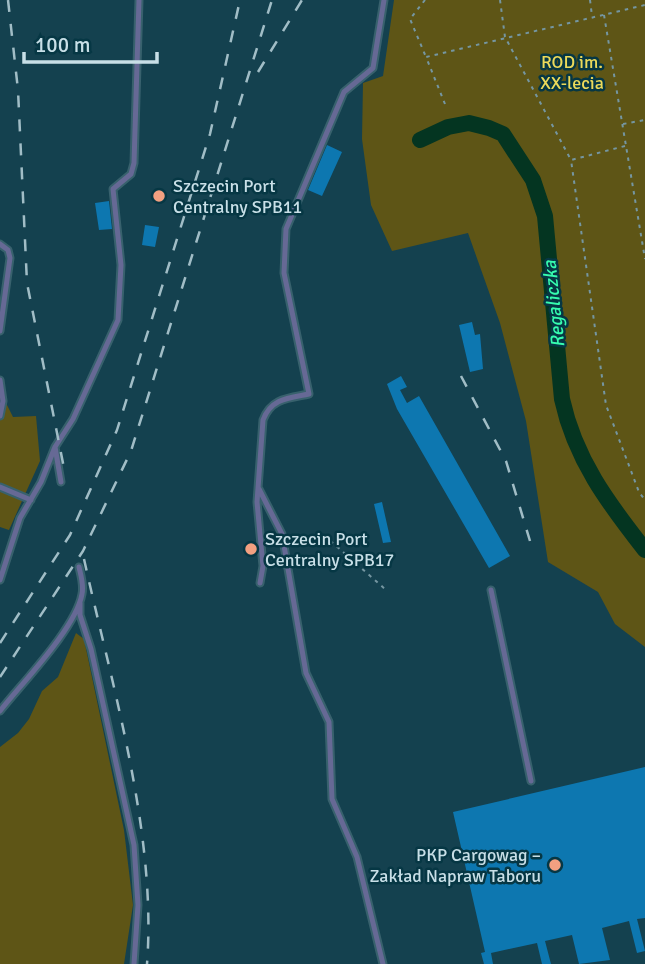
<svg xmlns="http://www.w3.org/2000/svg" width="645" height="964" viewBox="0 0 645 964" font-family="Signika,sans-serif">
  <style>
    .green { fill: #5e5516 }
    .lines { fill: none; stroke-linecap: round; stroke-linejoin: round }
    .river { stroke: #043521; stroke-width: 16 }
    .building { fill: #0d77b0 }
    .service-casing { stroke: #38616d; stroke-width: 9 }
    .path { stroke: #7596a1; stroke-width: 2; stroke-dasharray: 3.5 5; stroke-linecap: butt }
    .service { stroke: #666995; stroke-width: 5 }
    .rail { stroke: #a1bdc6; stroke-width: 2.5; stroke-dasharray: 12 12; stroke-linecap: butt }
    .poi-dot { fill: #f2a081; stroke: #063744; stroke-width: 2.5 }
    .labels { text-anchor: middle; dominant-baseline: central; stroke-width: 5; stroke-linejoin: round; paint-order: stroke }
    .park-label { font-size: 18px; fill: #ecda5a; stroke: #063744 }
    .poi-label { font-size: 18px; fill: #c8dfe7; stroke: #063744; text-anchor: start }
    .water-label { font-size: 19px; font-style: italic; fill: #36fcaf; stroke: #063744 }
  </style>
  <rect width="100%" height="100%" fill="#14414f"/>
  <path class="green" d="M394 0H645V647L615 624 598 592 548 562 526 421 500 323 468 233 392 251 371 205 362 139 363 83 383 76Z
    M0 391 13 417 36 416 40 461 9 530 0 527Z
    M76 633 84 639 124 830 133 905 124 964H0V747L18 733 29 719 42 691 58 677Z"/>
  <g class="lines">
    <path class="river" d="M420 140 448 127 469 123 489 128 503 134 533 180 545 216 562 399C575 459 608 503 645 550"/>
  </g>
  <path class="building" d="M327 145 342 152 322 196 308 190Z
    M109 201 112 229 99 230 95 203Z
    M145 225 159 227 155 247 142 245Z
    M472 322 475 335 480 334 483 369 470 372 459 325Z
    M401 376 407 387 400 390 407 403 419 396 510 556 489 568 397 409 387 384Z
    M382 502 391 542 383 543 374 504Z
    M645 767V918L637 919 645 951 637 953 629 921 602 928 610 960 579 964 572 935 545 941 551 964H542L537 943 491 953 493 964H484L481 953 485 952 453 812Z"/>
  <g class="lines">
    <g class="service-casing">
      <path id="service" d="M0 244 8 250 10 258 0 331
        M0 380 3 401 0 416
        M55 447 61 482
        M0 487 31 500
        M259 489 282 534 306 673 329 722 332 799 357 857 383 964
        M0 580 20 518 41 482 55 447 73 419 118 320 121 265 113 189 131 174 134 163 139 0
        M260 583 263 566 257 502 263 420C271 398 289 398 309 394L284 273 286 229 344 92 373 68 384 0
        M491 590 531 781
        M80 603V615L91 649 134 845 138 905 134 964
        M0 711C22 683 76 628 82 594 84 585 81 576 79 567"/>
    </g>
    <path class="path" d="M425 0 410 19 426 57
      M500 0 505 37 571 160
      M590 0 592 16
      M604 15 645 259
      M445 104 426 57 645 5
      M623 124 645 120
      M625 146 571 160 606 405 639 492 645 500
      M290 544 326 537 385 589"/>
    <use href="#service" class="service"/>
    <path class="rail" d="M8 0 18 90 27 283 65 473
      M258 72 302 0
      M461 376 506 461 530 541
      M84 559C112 686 157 834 147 964
      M0 643 70 535 117 430 210 134 240 0
      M0 677 83 551 131 451 272 0"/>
  </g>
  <g class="poi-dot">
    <circle cx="159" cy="196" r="7"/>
    <circle cx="251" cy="549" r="7"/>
    <circle cx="555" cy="865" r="7"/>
  </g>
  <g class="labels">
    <g class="park-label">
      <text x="572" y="62">ROD im.<tspan x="572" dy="21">XX-lecia</tspan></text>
    </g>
    <g class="poi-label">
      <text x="173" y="186">Szczecin Port<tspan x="173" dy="21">Centralny SPB11</tspan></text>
      <text x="265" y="539">Szczecin Port<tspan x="265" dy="21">Centralny SPB17</tspan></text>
      <text x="541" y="855" text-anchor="end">PKP Cargowag –<tspan x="541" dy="21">Zakład Napraw Taboru</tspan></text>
    </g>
    <g class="water-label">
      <text transform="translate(554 304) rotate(-96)">Regaliczka</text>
    </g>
  </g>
  <path d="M24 52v10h133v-10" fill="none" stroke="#c8dfe7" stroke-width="3.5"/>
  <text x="35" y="52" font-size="21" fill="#c8dfe7" stroke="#063744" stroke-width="5" paint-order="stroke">100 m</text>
</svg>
